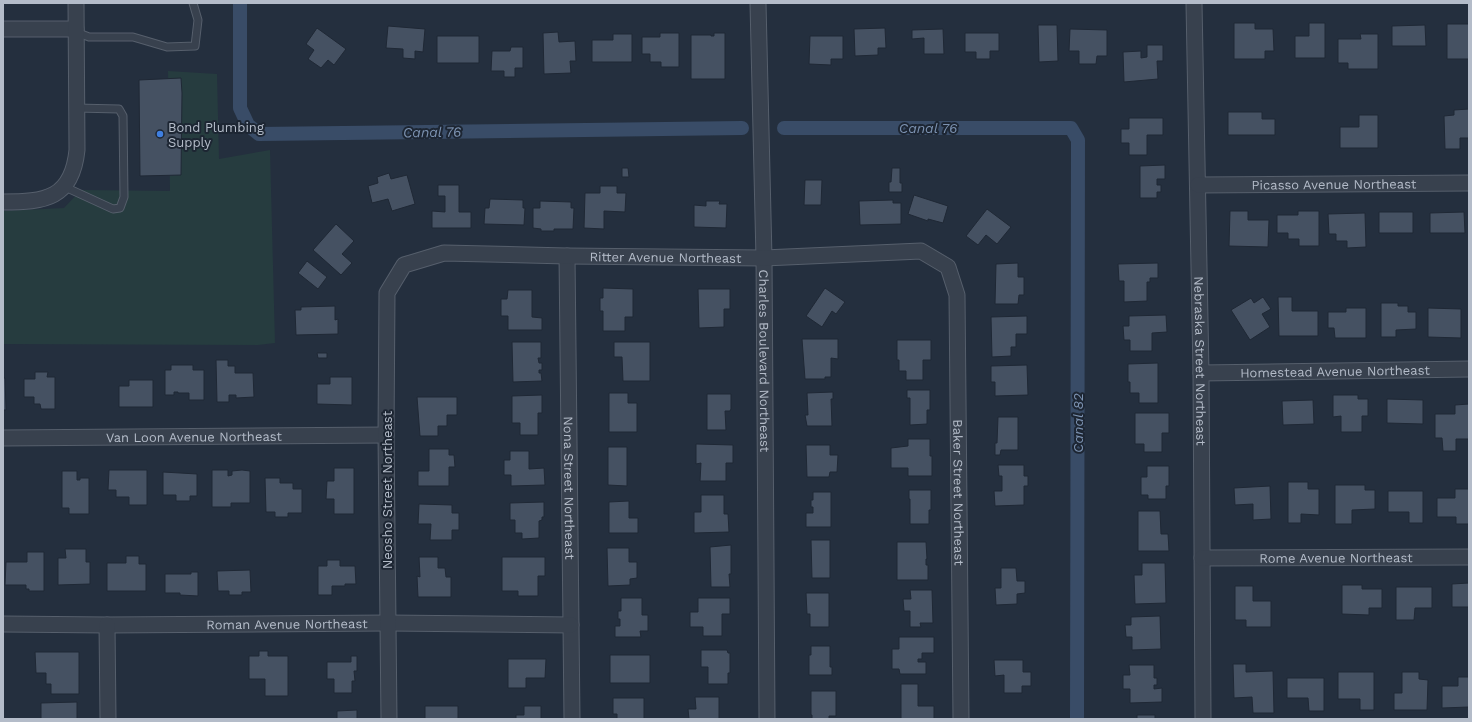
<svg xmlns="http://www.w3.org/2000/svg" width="1472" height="722" viewBox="0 0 1472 722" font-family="'Work Sans',sans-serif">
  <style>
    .green { fill: #263c3f }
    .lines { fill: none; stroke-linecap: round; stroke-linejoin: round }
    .canal { stroke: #394c67; stroke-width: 14 }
    .building { fill: #455162; stroke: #1f2835 }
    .lane-casing { stroke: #565f6c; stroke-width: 9 }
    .street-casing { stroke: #565f6c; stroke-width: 17 }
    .lane { stroke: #38414e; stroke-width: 7 }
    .street { stroke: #38414e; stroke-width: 15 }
    .shop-dot { fill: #3f7fe0; stroke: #1d2633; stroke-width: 1.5 }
    .labels { text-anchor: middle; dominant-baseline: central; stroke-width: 4; stroke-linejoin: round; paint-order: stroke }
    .poi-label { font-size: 13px; fill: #b4bcc9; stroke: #1d2633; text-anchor: start }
    .street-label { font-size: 13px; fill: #b4bcc9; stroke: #1d2633 }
    .water-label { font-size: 14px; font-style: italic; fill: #7c92b1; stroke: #1d2633 }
  </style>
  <rect width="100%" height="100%" fill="#242f3e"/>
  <path class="green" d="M168 71 217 74 219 159 270 150 275 343 258 345 3 344V211L64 208 81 190 170 191Z"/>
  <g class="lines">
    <path class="canal" d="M240 3V108L248 125 259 134 742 128
      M784 128H1071L1078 140 1077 719"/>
  </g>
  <path class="building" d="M1234 23H1255V29H1273L1274 51H1265V59H1234Z
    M1309 23H1325V58H1295V36H1309Z
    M1447 24H1469V59H1447Z
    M1038 25H1057L1058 61 1039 62Z
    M1425 25 1426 46H1392V26Z
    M388 26 425 29 423 52 415 51V59L403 58V49L386 48Z
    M317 28 346 49 334 65 328 60 321 68 308 59 314 50 306 44Z
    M885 28 886 48H878V55L855 56 854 29Z
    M943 29 944 54H924V38L912 39V30Z
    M1070 29 1107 30V56H1097L1096 64H1079V51H1069Z
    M558 32 559 42 575 41 576 61H570L571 73 544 74 543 33Z
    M660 33H679V67H661V62H650V54H642V37H660Z
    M714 33H725V79H691V35H711V36H714Z
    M965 33H999V51H990V59H976V52H965Z
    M613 34H632V62H592V40H613Z
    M1360 34H1378V69H1348V63H1338V39H1361Z
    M437 36H479V63H437Z
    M810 36H843V59H831V65L809 64Z
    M1147 45H1163V61H1157L1158 79 1124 82 1123 52 1141 51V58L1147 57Z
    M511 47H523V68H515V77H504V71H491L492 51H510Z
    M181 78 182 93 181 175 140 176 139 80Z
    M1469 109V138H1460V149H1445L1444 116 1454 115V110Z
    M1228 112H1262V119H1275V135H1228Z
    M1359 115H1378V148H1340V127H1359Z
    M1129 118H1163V135H1147V155H1129V143H1121V129H1129Z
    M1165 165V179H1157V185H1161V192H1157V198H1140V166Z
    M622 168H628L629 177H622Z
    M892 168H900V183H902V192H889V182H891Z
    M389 173 391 179 407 175 415 204 392 211 388 199 372 203 368 186 378 183 377 177Z
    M805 180H822L821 205H804Z
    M438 185H459V212H471V228H432V211L445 212V196H438Z
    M600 186H617V193H626L625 212 604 211V229L584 228 585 193H600Z
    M914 195 948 206 943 223 928 219V221L908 214Z
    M490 199 523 200V208H525L524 225 484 224 485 208H489Z
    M893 200V203H901V224L860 225 859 201Z
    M540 201 571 202V208H574L573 229H554V231H541V229L533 228V208H540Z
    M706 201H720L719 204H727L726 228 694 227V205L706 206Z
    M987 209 1011 227 997 244 986 235 978 245 966 236Z
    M1230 211H1248V220H1269L1268 247 1229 246Z
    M1298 211H1319V246H1299V239H1288V233H1277V215H1298Z
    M1379 212H1413V233H1379Z
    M1464 212 1465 233H1430V213Z
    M1365 213 1366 247 1347 248V241H1336V234H1329L1328 214Z
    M336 224 354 241 342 254 352 263 341 275 313 250Z
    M307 261 327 277 318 289 298 273Z
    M1018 263V277H1024V295H1019L1018 304H995L996 264Z
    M1158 263V278H1150V282H1147V301L1124 302V281H1119L1118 264Z
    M603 288 633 289V317H625V331H603V311H600V298H603Z
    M825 288 845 302 836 314 832 311 822 327 806 316Z
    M698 289H730V309H724V327L699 328Z
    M508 290H532V317L542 318V330H508V316H501V299H507Z
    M1263 297 1271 309 1262 314 1270 327 1250 340 1231 310 1251 298 1254 303Z
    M1278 297H1292V311H1318V336H1279Z
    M1381 303H1398V306H1408V312H1416V329L1396 330V337H1381Z
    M335 306V320L338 319V334L296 335 295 310H301V307Z
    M1346 308H1366V338H1335L1334 328H1328V312H1346Z
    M1428 308 1461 309V338L1428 337Z
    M1166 315 1167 332 1152 333V351H1130V340H1124L1123 326H1129V316Z
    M1027 316V334H1016V347H1011V356L992 357 991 317Z
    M802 339H838V359L831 358V377H825V379H805Z
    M897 340H931V360H923V380H906V371H899V360H897Z
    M512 342H541V358H538L539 363H542V370H539V373H541L542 381 513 382Z
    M614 342H650V381H623L622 357H614Z
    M317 353H327V358H318Z
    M216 360H228V366H235V373H253L254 397 236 398V395H229V402H217Z
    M1158 363V403H1139V393H1130V382H1128V364Z
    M171 365H193V370H204V400H189V393H178V392H174V395H165V370H171Z
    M1027 365 1028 395 995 396V382H991V366Z
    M35 372H48L47 377H55V409H41L40 404H34V397H24V379H35Z
    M330 377H352V405L317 404V384H330Z
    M3 378H5L6 410H3Z
    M129 380H153V407H119V386H129Z
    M907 390H930V410H927V424L910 425V398H907Z
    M833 392V399H831L832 426H807L805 415H808L807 393Z
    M609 393H628V403H637V432H609Z
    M707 394H731V409L730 411H725L726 430H707Z
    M542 395V413H538V435H520V423H512V396Z
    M1333 395H1358V399H1368V416H1362V432H1341V416L1333 417Z
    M417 397H457V415H447V426H438V436H420Z
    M1387 399 1423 400V424L1387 423Z
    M1313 400 1314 424 1283 425 1282 401Z
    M1469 404V439H1456V451H1443L1442 438H1435V414H1455V405Z
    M1135 413H1169V433H1162V452H1144V444H1135Z
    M998 417H1018V450H1001L1000 455H995V443H997Z
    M908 439H930V456H932V476H908V468H891V448L908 446Z
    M696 444 733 445V463H726V481H700L701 463 696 464Z
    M806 445H830V455H838L837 472H830L829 477H807Z
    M608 447H627V486L608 485Z
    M429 449H449V455H454L455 467H449V486H418V471H429Z
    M510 451H529V469L544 468 545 485 511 486V475H504V460H510Z
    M998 465H1024V476H1028V486H1024V505L995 506 994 491H1002V476H999Z
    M1147 466H1169V486H1166V499H1148V495H1141V477H1147Z
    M334 468H354V514H334V499H326L327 481H334Z
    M109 470H147V505H129V497H116V490H108Z
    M212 470H228V476L232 475V471L242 470 250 471V503H231V507H212Z
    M62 471H77V480H80V478H89V514H69V508H62Z
    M163 472 197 474V496H190V501H176V495H163Z
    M265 478H280V483H293V489H302V513H288V517H275V512H266Z
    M1288 482H1308V489H1319V515L1301 514V523H1288Z
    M1335 485H1365V490H1375V509L1352 510V524H1335Z
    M1270 486 1271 519 1253 520V504L1235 505 1234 488Z
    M1455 489H1469V524H1456V517H1437V498H1455Z
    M909 490H931V510H929V524H910V499H909Z
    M1388 491H1423V523H1409V512H1388Z
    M813 492H831V527H806V513H813V507H811V500H813Z
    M701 495H724V514H728L729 532 694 533V512H701Z
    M629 501V518H638V533H609V502Z
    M544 502V517H542V520L539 521V538L522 539V533H515V520H510V503Z
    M419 504 452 505V513H459V530H452V540H430L431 524H418Z
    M1138 511H1160L1161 534H1168L1169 551H1138Z
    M811 540H830V578H812Z
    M897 542H926L927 559H926V565H928V580H897Z
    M731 545V574H729L730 587H711L710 547Z
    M607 548H629V562H637V578L630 579V585L608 586Z
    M65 549H86V562H90V584L58 585V558H66Z
    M27 552H44V591H29V589H26V585H5L6 562H27Z
    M126 556H139V564H146V591H107V563H126Z
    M419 557H438V568H445L446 577H451V597H418L417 576 420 577Z
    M502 557H545V576H538V596H518V591H502Z
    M327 560H340V566H355L356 584H345V586H332V595H318V566H327Z
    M1142 563H1165L1166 603 1135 604 1134 575H1142Z
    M1001 568H1016L1017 581H1025V593L1017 594V604L996 605 995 588H1001Z
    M250 570 251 592H242V595H229V591H218L217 571Z
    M191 572H198V596L180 595V593H165V574H191Z
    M1469 583V607H1452V584Z
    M1342 585H1362V589H1382V608H1369V615L1342 614Z
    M1235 586H1253V601H1271V627H1246V620H1235Z
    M1396 587H1432V608H1415L1414 620H1396Z
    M910 590H932L933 623H920L921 627H910V611H904L903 599H911Z
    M806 593H829V627H810V614H807Z
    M621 598H642V615H648V631H640L641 637H615V626H620V619H618V611H621Z
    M698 598H730V614H722V636H703V627H690V612H698Z
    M1160 616 1161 649 1132 650V637H1126L1125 625H1131V617Z
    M899 637H934V653H922V659H918V662H926V674H900L899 669H892V649H899Z
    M811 646H830V667H832V675H809V655H811Z
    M701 650H727L728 653H730V673H728V684H708V667H701Z
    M259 651H268V656H288V696H265V679H249V656H259Z
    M35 652H79V694H51V684H46V673H36Z
    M610 655H650V683H610Z
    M351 656H357V671H354L355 681H352V693H334V679H327V662H351Z
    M508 659H546L545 678H526V688H508Z
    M994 660H1023V672H1031V686H1022V693H1004V675L995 676Z
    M1233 664H1246V672L1273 671 1274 713H1253L1252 697 1234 698Z
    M1129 665H1154V678H1157V685H1154V689L1162 688V702L1130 703V689H1123V675H1130Z
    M1338 672H1374V710H1360V699H1338Z
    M1402 672H1419V679L1428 680 1427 710H1394V693H1402Z
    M1458 677H1469V707L1442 708V686H1458Z
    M1287 678H1324V711H1309L1308 698H1287Z
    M901 684H918V706H934V719H901Z
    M811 691H836V716H829V719H812V715H811Z
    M695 697H719V719H689L688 709H696Z
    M613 698H644V719H617V714H613Z
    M77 702V719H41V703Z
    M425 706H458V719H425Z
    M524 706H541V719H516V715H524Z
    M357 710V719H337V711Z
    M1137 715H1155V719H1137Z"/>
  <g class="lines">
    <g class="lane-casing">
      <path id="lane" d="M76 32 89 37H133L167 47 195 46 198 20 193 3
        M65 187 113 209 120 208 124 197 123 116 119 109 76 108"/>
    </g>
    <g class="street-casing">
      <g id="street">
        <path id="s1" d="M758 3 764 258 767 719"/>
        <path id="s2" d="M1194 3 1201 373 1203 719"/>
        <path d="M3 29H76"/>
        <path id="s3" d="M1198 185 1469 183"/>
        <path d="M3 202C45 202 72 199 77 150L76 3"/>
        <path id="s4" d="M567 256 572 719"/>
        <path id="s5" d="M1201 373 1469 369"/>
        <path id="s6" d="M3 438 386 435"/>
        <path id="s7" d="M1202 558 1469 557"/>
        <path id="s8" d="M3 624 107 625 388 623 571 625"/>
        <path d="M107 625 108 719"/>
        <path id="s9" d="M389 719 386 435 387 293 404 265 444 253 567 256 764 258 921 251 948 267 957 295 961 719"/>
      </g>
    </g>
    <use href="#lane" class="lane"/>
    <use href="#street" class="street"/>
  </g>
  <circle class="shop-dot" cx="160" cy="134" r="4"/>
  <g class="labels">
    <g class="poi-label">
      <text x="168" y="127">Bond Plumbing<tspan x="168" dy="15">Supply</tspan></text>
    </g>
    <g class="street-label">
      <text stroke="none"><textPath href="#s3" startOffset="136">Picasso Avenue Northeast</textPath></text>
      <text stroke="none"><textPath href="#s9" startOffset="722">Ritter Avenue Northeast</textPath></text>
      <text stroke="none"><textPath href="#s1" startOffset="358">Charles Boulevard Northeast</textPath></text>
      <text stroke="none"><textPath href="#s2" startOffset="358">Nebraska Street Northeast</textPath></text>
      <text stroke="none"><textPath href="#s5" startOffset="134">Homestead Avenue Northeast</textPath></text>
      <text stroke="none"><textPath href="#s6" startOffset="191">Van Loon Avenue Northeast</textPath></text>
      <text stroke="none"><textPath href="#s4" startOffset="232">Nona Street Northeast</textPath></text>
      <text transform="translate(387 490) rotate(-90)">Neosho Street Northeast</text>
      <text stroke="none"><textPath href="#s9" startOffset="1236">Baker Street Northeast</textPath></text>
      <text stroke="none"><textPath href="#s7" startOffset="134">Rome Avenue Northeast</textPath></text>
      <text stroke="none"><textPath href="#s8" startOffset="284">Roman Avenue Northeast</textPath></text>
    </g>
    <g class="water-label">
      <text x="928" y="128">Canal 76</text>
      <text transform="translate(432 132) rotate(-1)">Canal 76</text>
      <text transform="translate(1078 423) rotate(-90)">Canal 82</text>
    </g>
  </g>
  <rect width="1472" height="722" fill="none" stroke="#b4bcc9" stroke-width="8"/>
</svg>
